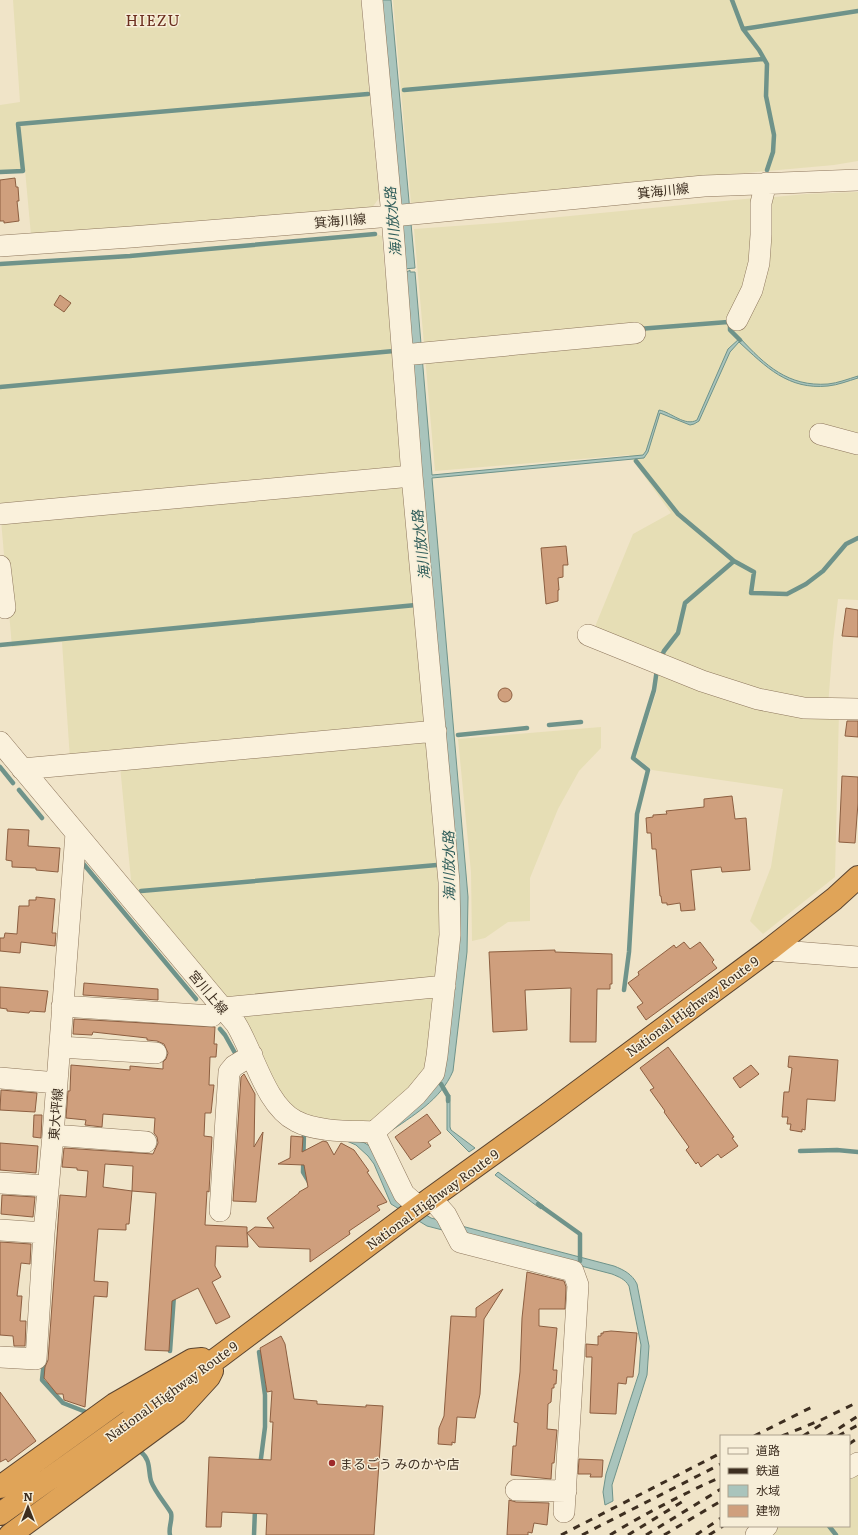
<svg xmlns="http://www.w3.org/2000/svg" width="858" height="1535" viewBox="0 0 858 1535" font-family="Literata,'Noto Sans JP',serif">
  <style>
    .farmland { fill: #e6deb5 }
    .water { fill: #a9c4bc; stroke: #6f938a }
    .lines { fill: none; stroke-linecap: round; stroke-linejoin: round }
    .stream { stroke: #6f938a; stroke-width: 4.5 }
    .building { fill: #cf9f7d; stroke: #8d5f41; fill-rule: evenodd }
    .minor-casing { stroke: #8d765c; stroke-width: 22 }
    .highway-casing { stroke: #5b4430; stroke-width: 24 }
    .minor { stroke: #faf1dc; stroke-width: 21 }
    .highway { stroke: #e0a458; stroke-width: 22 }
    .rail { stroke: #3d2e20; stroke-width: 3; stroke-dasharray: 7 7; stroke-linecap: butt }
    .poi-dot { fill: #9e2a2b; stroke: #f7eed8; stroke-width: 1.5 }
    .labels { text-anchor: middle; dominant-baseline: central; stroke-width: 3; stroke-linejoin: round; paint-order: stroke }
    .street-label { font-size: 13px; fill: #3d2e20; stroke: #f7eed8 }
    .poi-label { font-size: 13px; fill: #3d2e20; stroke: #f7eed8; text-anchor: start }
    .water-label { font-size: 14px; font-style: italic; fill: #2f5d5a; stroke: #f7eed8 }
    .quarter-label { font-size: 15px; letter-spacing: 1px; fill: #6b2e1e; stroke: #f7eed8 }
  </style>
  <rect width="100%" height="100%" fill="#f0e4c8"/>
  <path class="farmland" d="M13 0H361L379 198 372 208 31 235 25 170H0V105L20 102Z
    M393 0H858V161L834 165 411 203Z
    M858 192V600L838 599 833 642 828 706 798 704 592 634 633 534 671 513 629 455 435 471 414 229 497 223 755 198 754 220 740 326 764 198 806 194Z
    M373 233 382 236 385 275 392 279 408 468 0 510V265Z
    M409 483 431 727 70 759 62 642 12 647 1 520Z
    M658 666 839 711 835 877 763 934 750 921 771 867 783 789 652 770 636 757 657 690Z
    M601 727V748L579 771 558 809 530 878V921L508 922 485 938 472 941 471 872 458 739Z
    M432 738 445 898 441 983 226 1003 132 890 120 766Z
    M440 991 431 1067 374 1120 366 1124 314 1120 287 1106 231 1009Z
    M858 1467V1535H759L771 1526H849V1472Z"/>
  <path class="water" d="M379 0H391L415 268 403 269Z
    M410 270V272H415L432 475 643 455 646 451 659 410C671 412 685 427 697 420L728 349 740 338C765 365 788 387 828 384 838 383 848 379 858 376V378C848 381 838 385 828 386 788 390 766 367 739 342L730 352 699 421 694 424 690 425 660 413 648 452 644 458 432 478 468 897 467 952 453 1071C441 1100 412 1116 388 1133L423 1099 450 1009 403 273 407 272Z
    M447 1095H450V1127L451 1130 475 1148 469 1152 447 1130Z
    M342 1139 363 1142 378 1151 400 1199 431 1218 614 1266C624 1270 632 1274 637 1284L649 1346 647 1375 612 1485 613 1501 605 1505 603 1492 606 1474 639 1373 641 1345 629 1286C625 1279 619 1277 612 1274L427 1226 391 1204 374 1164 368 1156 356 1145Z
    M498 1172 544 1206 541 1209 495 1175Z"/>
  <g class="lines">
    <path class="stream" d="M732 0 743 29 759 50 767 64 766 96 774 135 773 152 767 170
      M743 29 858 11
      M404 90 763 59
      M0 172 23 171 18 124 368 94
      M0 264 130 256 375 234
      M730 321V330L740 340
      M638 329 728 322
      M0 387 394 351
      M636 461 678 514 734 561 754 572 751 593 787 594 806 584 823 571 846 544 858 538
      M0 645 416 605
      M661 658 664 651 678 633 685 603 734 561
      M549 725 581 722
      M458 735 527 728
      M0 767 13 783
      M19 790 42 818
      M81 861 196 999
      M141 891 437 865
      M624 990 629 952 637 814 648 770 633 758 654 690 657 669
      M220 1029 225 1035 235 1053
      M441 1084 448 1096V1101
      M304 1132 303 1172 309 1182
      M800 1151 837 1150 858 1152
      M538 1204 580 1234V1261
      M170 1351 174 1295
      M259 1352 265 1395V1427L260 1466
      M44 1361 42 1380 63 1403 86 1412
      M141 1452C151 1460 148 1470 151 1481 155 1492 165 1503 171 1513 173 1520 168 1527 170 1535
      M829 1526 836 1535
      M254 1535 255 1509"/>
  </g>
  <path class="building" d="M15 178 16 187H18L19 201H17L19 221 4 223V221H0V180Z
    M60 295 71 303 64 312 54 305Z
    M566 546 568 565H563V577L558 578 559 590H558V601L546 604 541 548Z
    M846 608 858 610V637L842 636Z
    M498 695a7 7 0 1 1 14 0a7 7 0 1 1-14 0Z
    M847 721H858V737L845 736Z
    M842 776 858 777V803L855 843 839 842Z
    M732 796 735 819 746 818 750 870 722 872 721 867 691 870 695 910 681 911 680 903 667 905V903H662L661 896H660L656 849H652L651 833H647L646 818 653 817V815L667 814 666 811 704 807V799Z
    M8 829 29 830 28 846 60 848 58 872 36 870V868L12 867V861L6 860Z
    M36 897 55 899 52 933H56L55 946 21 942 20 953 0 951V938H4L5 933 17 934 19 906H29V900H36Z
    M684 942 690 949 700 942 714 960 712 962 717 968 646 1020 637 1007 643 1003 628 983 639 975 638 972 674 945 676 948Z
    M555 950V952L612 954V984H610V989H597L596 1042H570L571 988 525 990 527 1030 493 1032 489 952Z
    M84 983 158 989V1000L83 995Z
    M0 987 48 991 45 1012 30 1011 29 1013 7 1011V1009L0 1008Z
    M74 1019 215 1027 214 1044H217L216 1057H210L209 1085H214L211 1113H205L204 1136 212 1137 209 1192 207 1191 205 1225 247 1227V1233L255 1227 274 1228 267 1218 299 1193V1192L308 1187 304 1165 278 1164 290 1158 291 1136 303 1137 302 1152 323 1141 327 1142 334 1155 341 1143 354 1150 369 1171 367 1172 387 1202 377 1206 380 1210 349 1231 350 1234 310 1262V1249L259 1247 247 1233 248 1247 216 1246 215 1266 221 1277 212 1282 230 1317 216 1324 198 1288 172 1301 169 1351 145 1350 156 1193 132 1191 129 1224H126V1230L98 1229 94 1281 108 1282 107 1297 94 1296 85 1407 64 1400 63 1394H57L44 1378 45 1367 48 1360 60 1195 86 1197 88 1171 77 1170V1168L62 1167 64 1148 153 1154 158 1143 157 1137 154 1133 155 1118 103 1114 102 1127 85 1125 86 1120 66 1118 68 1091H70L71 1065 130 1070V1066L163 1069V1062L166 1059 168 1053 164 1044 157 1041 147 1040V1038L93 1032 92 1035 73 1034ZM105 1164 133 1166 132 1191 103 1187Z
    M668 1047 734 1137 732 1138 738 1146 721 1158 718 1154 701 1167 698 1162 696 1164 686 1150 689 1147 664 1112 665 1111 650 1090 654 1088 640 1068Z
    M789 1056 838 1060 835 1101 807 1099 805 1130 802 1129V1132L790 1130 791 1124H787L788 1117H782L784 1092H789L792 1068 788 1067Z
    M751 1065 759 1074 740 1088 733 1078Z
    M244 1074 255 1094 254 1147 263 1132 256 1202 233 1201 241 1077Z
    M1 1090 37 1093 35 1112 0 1110Z
    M427 1114 441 1133 428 1142 431 1146 411 1160 395 1137Z
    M34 1115H42L41 1138 33 1137Z
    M0 1143 38 1146 36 1173 0 1170Z
    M2 1195 35 1197 33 1217 1 1214Z
    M0 1242 31 1244 30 1264 21 1263 17 1296H22L20 1321H26L25 1346H14L13 1336 0 1335Z
    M527 1272 564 1281 566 1287 565 1309H539V1326L557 1328 553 1370H557L556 1384H554V1388H552L551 1402 548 1404 547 1429 557 1430 554 1463H552L551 1479 511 1475 513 1446H516L518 1423 514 1422 520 1372 522 1318Z
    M503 1289 484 1319 480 1394 475 1418 457 1417 455 1443 452 1442V1445L438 1444 439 1428 444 1416 451 1316 476 1317V1308Z
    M611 1331 637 1333 633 1377H627L626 1384 618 1383 616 1414 590 1413 592 1357H586V1344L598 1345V1336H601V1333L603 1334V1332Z
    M281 1336 285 1344 294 1399 317 1401V1404L366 1407V1405L383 1406 374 1535H266L267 1514 222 1512 221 1527H206L209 1457 271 1460 273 1422H270L272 1391 267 1392 260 1348Z
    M0 1392 36 1441 8 1462 6 1459 0 1462Z
    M579 1459 603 1460 602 1477H590L591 1474H578Z
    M509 1500 516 1502 549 1503 547 1525 534 1523 532 1533 528 1532V1535H507Z"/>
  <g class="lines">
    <g class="minor-casing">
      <path id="minor" d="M372 0 392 216 412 476 449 882 450 935 437 1056 434 1073 416 1095 374 1132
        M0 246 131 237 392 216 704 186 858 180
        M737 320 752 290 759 263 761 235V203L766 183
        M403 355 635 333
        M820 434 858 444
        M0 514 412 476
        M0 566 5 608
        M588 635 702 681 758 699 804 708 858 709
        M0 742 236 1024C254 1053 265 1105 296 1121 316 1132 351 1131 374 1132L404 1194 419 1207
        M22 769 436 731
        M769 950 858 957
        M62 1006 212 1016
        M223 1008 445 986
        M60 1047 156 1053
        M0 1078 57 1083
        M53 1135 146 1142
        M0 1183 47 1186
        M431 1198 446 1215 460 1242 573 1271 578 1285 564 1512
        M220 1211 229 1072 234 1066 252 1055
        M0 1230 44 1233
        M0 1357 36 1359 44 1233 53 1135 76 833
        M849 1468 858 1463
        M516 1490 566 1491
        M756 1535 767 1526"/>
    </g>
    <g class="highway-casing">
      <path id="highway" d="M0 1487 115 1404 192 1360 202 1359
        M0 1514 219 1357 419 1207 548 1114 769 950 834 899 858 877
        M10 1535 177 1412 209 1377 212 1371"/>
    </g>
    <use href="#minor" class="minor"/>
    <use href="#highway" class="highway"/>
    <path class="rail" d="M754 1436 816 1405
      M782 1436 821 1420 858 1402
      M803 1436 822 1424
      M827 1436 858 1416
      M838 1436 858 1425
      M849 1444 858 1438
      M561 1535 721 1453
      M582 1535 721 1464
      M610 1535C646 1513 683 1494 721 1477
      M628 1535 685 1500
      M646 1535 721 1489
      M664 1535 721 1501
      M696 1535 721 1518
      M709 1535 723 1526"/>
  </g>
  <circle class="poi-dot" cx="332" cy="1463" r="4"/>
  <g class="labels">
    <g class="street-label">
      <text transform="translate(663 190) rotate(-6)">箕海川線</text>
      <text transform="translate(340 220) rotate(-5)">箕海川線</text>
      <text transform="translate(209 992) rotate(50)">宮川上線</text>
      <text transform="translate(692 1006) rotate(-36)">National Highway Route 9</text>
      <text transform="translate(55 1114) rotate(-85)">東大坪線</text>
      <text transform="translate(432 1199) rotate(-36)">National Highway Route 9</text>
      <text transform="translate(171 1391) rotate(-36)">National Highway Route 9</text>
    </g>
    <g class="poi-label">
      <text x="340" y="1463">まるごう みのかや店</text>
    </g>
    <g class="water-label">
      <text transform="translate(392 222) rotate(-95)">海川放水路</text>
      <text transform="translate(420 545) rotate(-96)">海川放水路</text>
      <text transform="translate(448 866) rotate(-91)">海川放水路</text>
    </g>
    <g class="quarter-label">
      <text x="153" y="19">HIEZU</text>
    </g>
  </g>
  <rect x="720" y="1435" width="130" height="92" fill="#f7eed8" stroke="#ada18e"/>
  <rect x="728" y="1448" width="20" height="6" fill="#faf1dc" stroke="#ada18e"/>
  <text x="756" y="1455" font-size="12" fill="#3d2e20">道路</text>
  <rect x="728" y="1468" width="20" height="6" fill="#3d2e20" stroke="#ada18e"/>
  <text x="756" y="1475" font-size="12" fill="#3d2e20">鉄道</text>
  <rect x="728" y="1485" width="20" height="12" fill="#a9c4bc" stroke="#ada18e"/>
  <text x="756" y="1495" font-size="12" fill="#3d2e20">水域</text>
  <rect x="728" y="1505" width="20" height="12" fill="#cf9f7d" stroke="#ada18e"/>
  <text x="756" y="1515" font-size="12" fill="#3d2e20">建物</text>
  <g transform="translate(28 1507)" stroke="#f7eed8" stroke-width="3" paint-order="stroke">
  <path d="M0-3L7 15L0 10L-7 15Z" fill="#3d2e20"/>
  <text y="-6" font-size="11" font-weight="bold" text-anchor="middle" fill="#3d2e20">N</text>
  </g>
</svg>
